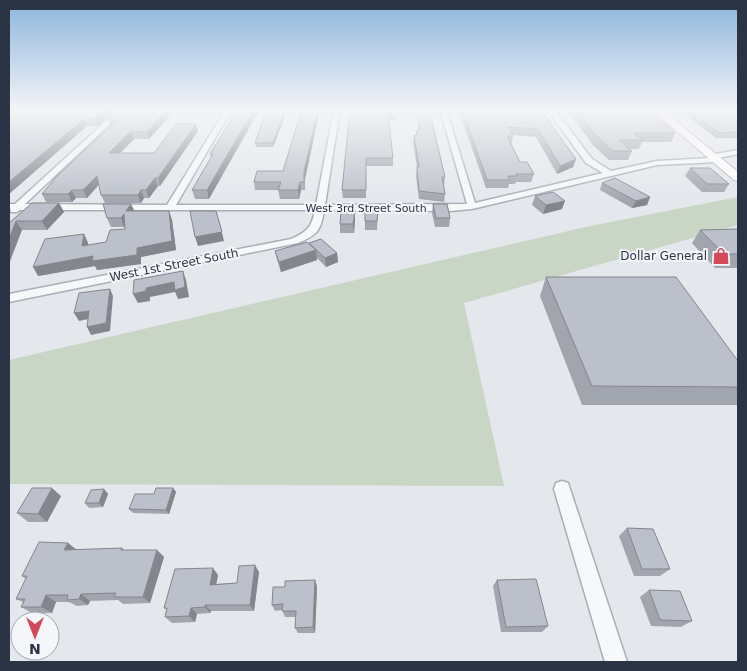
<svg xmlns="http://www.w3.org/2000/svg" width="747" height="671" viewBox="0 0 747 671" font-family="'DejaVu Sans',sans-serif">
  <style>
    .green { fill: #c9d6c5 }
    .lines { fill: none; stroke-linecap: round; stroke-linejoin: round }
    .street-casing { stroke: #a9aeb7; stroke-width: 3 }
    .secondary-casing { stroke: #a9aeb7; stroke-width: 2 }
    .street { fill: #f7f8fa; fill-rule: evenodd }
    .secondary { fill: #fff; fill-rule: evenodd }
    .wall { fill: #a1a5ae }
    .shaded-wall { fill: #83868d }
    .building { fill: #bbc0ca; stroke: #83868d }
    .labels { text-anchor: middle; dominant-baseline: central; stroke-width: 4; stroke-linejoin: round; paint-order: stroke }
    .far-street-label { font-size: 11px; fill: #2b3445; stroke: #f4f6f9 }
    .poi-label { font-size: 12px; fill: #2b3445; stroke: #f4f6f9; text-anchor: end }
    .street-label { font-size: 12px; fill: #2b3445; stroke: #f4f6f9 }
  </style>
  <rect width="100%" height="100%" fill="#e4e7ec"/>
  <path class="green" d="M738 197V225L464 303 504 486 9 484V360L590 226Z"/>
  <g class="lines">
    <g class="street-casing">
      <path id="street" d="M119 109H126L25 204 167 205 226 109H232L176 205H316L334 109H340L325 205 467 204 440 109H446L475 203 603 173 586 163 547 109H554L592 159 611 171 657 161 710 158V155L738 150V154L719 158 721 160 717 162 657 165 472 209 450 211 324 210C321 231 317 235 298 243L9 302V294L291 239C307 232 312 227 315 210H20L17 212H11L9 204H15Z
        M562 481 568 483 570 489 627 662H605L554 489 556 483Z"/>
    </g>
    <g class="secondary-casing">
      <path id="secondary" d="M651 109H661L738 172V181L734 180Z"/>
    </g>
    <use href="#street" class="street"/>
    <use href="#secondary" class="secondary"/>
  </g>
  <path class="wall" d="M9 109H116L98 126H87L9 194Z
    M119 109H210L175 110 149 139H134L120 153H154L198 131 160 186H158L149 198H144L141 203H105L101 195 99 185 87 198H76L72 202H46L42 194 111 126 108 119Z
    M238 109 209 199H195L192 190 211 157 210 154Z
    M350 109 396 114V121H389L393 158V166H366V198H343L342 190Z
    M415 109H429L445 177 444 186 445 194 444 202 419 199 416 176 417 167 413 143 414 135H416L417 130H419Z
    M458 109H474L475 111 485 113H520L518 109H540L576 159 573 167 557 174 536 137 513 135V136L512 143H511L520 162 534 174 531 182H516L515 184H509L508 188H486Z
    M566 109H647L675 133 671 142H642L639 149H630L632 151 628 160H609L593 145Z
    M678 109H738V138H716Z
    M285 116 273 147H256L255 143Z
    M690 168 729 184 724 192H702L685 176Z
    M305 180V190H301L299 199H280L278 190H255L254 182Z
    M602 183 650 197 647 205 632 208 600 190Z
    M535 196 562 209 543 214 532 205Z
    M59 203 64 212 47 230H22L9 223Z
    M433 204 450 218 449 227H435L432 213Z
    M378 210 377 230H365V221Z
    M134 211H169L172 220 176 250 141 257V264L97 270 95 266 38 276 84 234 88 243V245L106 242 125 229V226L124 227H111L107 218Z
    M355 220 354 233H340V224Z
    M738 229V268H715L692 243 700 230Z
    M309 243 337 253 338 262 326 267 317 258V260L281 272 277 260 275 251 309 245Z
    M546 277 738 361V405H582L540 296Z
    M173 488 176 492 169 514 133 513 129 509 154 494Z
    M104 489 108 494 103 507 89 508 85 503Z
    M61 496 47 522H28L17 513Z
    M627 528 670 569 660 576H634L619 536Z
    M68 543 76 550 122 548 124 550H157L164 557 150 603 123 604 118 600 90 601 88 605 77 606 69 602H56L52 613H32L21 607 23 602 16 599 26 579 22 576Z
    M259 572 254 611H211L210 613 197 614 195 622 172 623 165 617 167 610 164 608 218 575 216 584 237 583Z
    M315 580 317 587 315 633H298L295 628 296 617H285L282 610 275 611 272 605 285 587Z
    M497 580 548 626 542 632H501L493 586Z
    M649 590 692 621 681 627 651 626 640 597Z"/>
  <path class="shaded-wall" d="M106 109H116L98 126 95 119Z
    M167 109 175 110 149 139 147 132Z
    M254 109H260L209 199 207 190Z
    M318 109H320L305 180V190L304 171Z
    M284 112 285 116 273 147V143Z
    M84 119 87 126 9 194V182Z
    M196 124 198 131 160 186 158 178Z
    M131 131 134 139 112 161 109 153Z
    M576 159 573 167 557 174 560 166Z
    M97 176 100 183 87 198 83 190Z
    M155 178 158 186 149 198 146 190Z
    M300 182 301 190 299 199 298 190Z
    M72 190 76 198 72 202 68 194Z
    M141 190 144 198 141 203 138 195Z
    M650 197 647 205 632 208 636 201Z
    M565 201 562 209 543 214 546 205Z
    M59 203 64 212 47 230 42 221Z
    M131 204 135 212 126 211Z
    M169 211 172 220 176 250 141 257V264L97 270 95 266 38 276 33 267 137 248Z
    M355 211V220L354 233 353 224Z
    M124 214 128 222 124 227 121 218Z
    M219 220 224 241 198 246 195 237Z
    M16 221 22 230 9 264V239Z
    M84 234 88 243 87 255 82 246Z
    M316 250 317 260 281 272 279 262Z
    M337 253 338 262 326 267 325 258Z
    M183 271 186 280 189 297 178 299 175 292 150 297V301L138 303 133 294Z
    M110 289 113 296 110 331 91 335 87 327Z
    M89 311 93 318 79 321 74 313Z
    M52 488 61 496 47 522 38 514Z
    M173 488 176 492 169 514 166 510Z
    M104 489 108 494 103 507 99 503Z
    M68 543 77 550H64Z
    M157 550 164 557 150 603 143 597Z
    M255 565 259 572 254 611 250 605Z
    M213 568 218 575 215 591 210 585Z
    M315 580 317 587 315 633 313 627Z
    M81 594 90 601 88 605 79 599Z
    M46 595 56 602 52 613 41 607Z
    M205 605 211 611 210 613 205 607Z
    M191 608 197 614 195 622 189 616Z"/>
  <path class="building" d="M9 109H106L95 119H84L9 182Z
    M119 109H167L147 132 131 131 109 153H154L176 124H196L158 178H155L146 190H141L138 195H101L97 176 83 190H72L68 194H42L56 177 118 119H108Z
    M238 109H254L207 190H192L213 154H210Z
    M302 109H318L304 171V182H300L298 190H278L281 182H254L257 171H283Z
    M350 109H396V114H388L393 158H366V190H342Z
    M417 109H429L445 177H442L445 194 419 191 417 167H419L414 135H417V130H420Z
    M462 109H474L475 111H484L485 113H526L524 109H540L576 159 560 166 538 129 508 127 513 136H507L520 162H527L534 174H516L517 176H508L510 180H487Z
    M575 109H647L675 133H634L643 140H619L632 151H613L596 136Z
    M687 109H738V132L719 133Z
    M266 112H284L273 143H255Z
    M690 168H710L729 184H707Z
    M615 178 650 197 636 201 602 183Z
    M553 192 565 201 546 205 535 196Z
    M32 203H59L42 221H16L9 239V223Z
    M103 204H131L126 211H169L172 241 137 248V255L92 261 93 256 33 267 45 239 84 234 82 246 106 242 110 230 125 229 124 214 121 218H107Z
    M433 204H447L450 218H436Z
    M365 210H378L377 221H365Z
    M190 211H216L222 232 195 237Z
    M341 211H355L353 224H340Z
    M738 229V254H724L700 230Z
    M321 239 337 253 325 258 309 243Z
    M307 242 316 250 279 262 275 251Z
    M183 271 185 287 175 290 174 282 146 288V291L133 294 134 280Z
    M546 277H676L738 361V387L592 386Z
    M110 289 106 323 87 327 89 311 74 313 79 293Z
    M32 488H52L38 514 17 513Z
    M156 488H173L166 510 129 509 135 494H154Z
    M104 489 99 503H85L91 490Z
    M627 528 653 529 670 569H642Z
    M39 542 68 543 64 550 122 548 121 550H157L143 597H114L116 593 81 594 79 599 67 600 68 595H46L41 607H21L25 599H16L27 576H22Z
    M255 565 250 605H205V607L191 608 189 616 165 617 167 608H164L175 569 213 568 210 585 237 583 239 566Z
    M536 579 548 626 506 627 497 580Z
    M315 580 313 627 295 628 296 611H282L283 604 272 605 273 587H285V581Z
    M649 590 680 591 692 621 660 620Z"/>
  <linearGradient id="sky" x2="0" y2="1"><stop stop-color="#8bb4dd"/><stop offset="0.54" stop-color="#f3f4f6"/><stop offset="1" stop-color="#f3f4f6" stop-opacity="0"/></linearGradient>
  <rect width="747" height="203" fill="url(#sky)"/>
  <defs>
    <g id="shop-bare" transform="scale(1.35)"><path d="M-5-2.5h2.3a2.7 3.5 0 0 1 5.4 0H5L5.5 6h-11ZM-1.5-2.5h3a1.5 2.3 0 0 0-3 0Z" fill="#d1495b" stroke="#f4f6f9" stroke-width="2.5" paint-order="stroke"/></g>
  </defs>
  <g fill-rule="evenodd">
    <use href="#shop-bare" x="721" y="256"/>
  </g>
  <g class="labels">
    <g class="far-street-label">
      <text x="366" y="208">West 3rd Street South</text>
    </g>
    <g class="poi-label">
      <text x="707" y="256">Dollar General</text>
    </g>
    <g class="street-label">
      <text transform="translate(174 265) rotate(-11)">West 1st Street South</text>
    </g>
  </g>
  <rect width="747" height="671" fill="none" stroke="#2b3445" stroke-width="20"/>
  <g transform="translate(35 636) rotate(180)"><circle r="24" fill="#f4f6f9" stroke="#a4a8b1"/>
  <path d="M0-4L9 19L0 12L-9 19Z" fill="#d1495b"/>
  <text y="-8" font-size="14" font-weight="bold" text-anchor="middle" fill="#2b3445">N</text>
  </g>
</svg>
